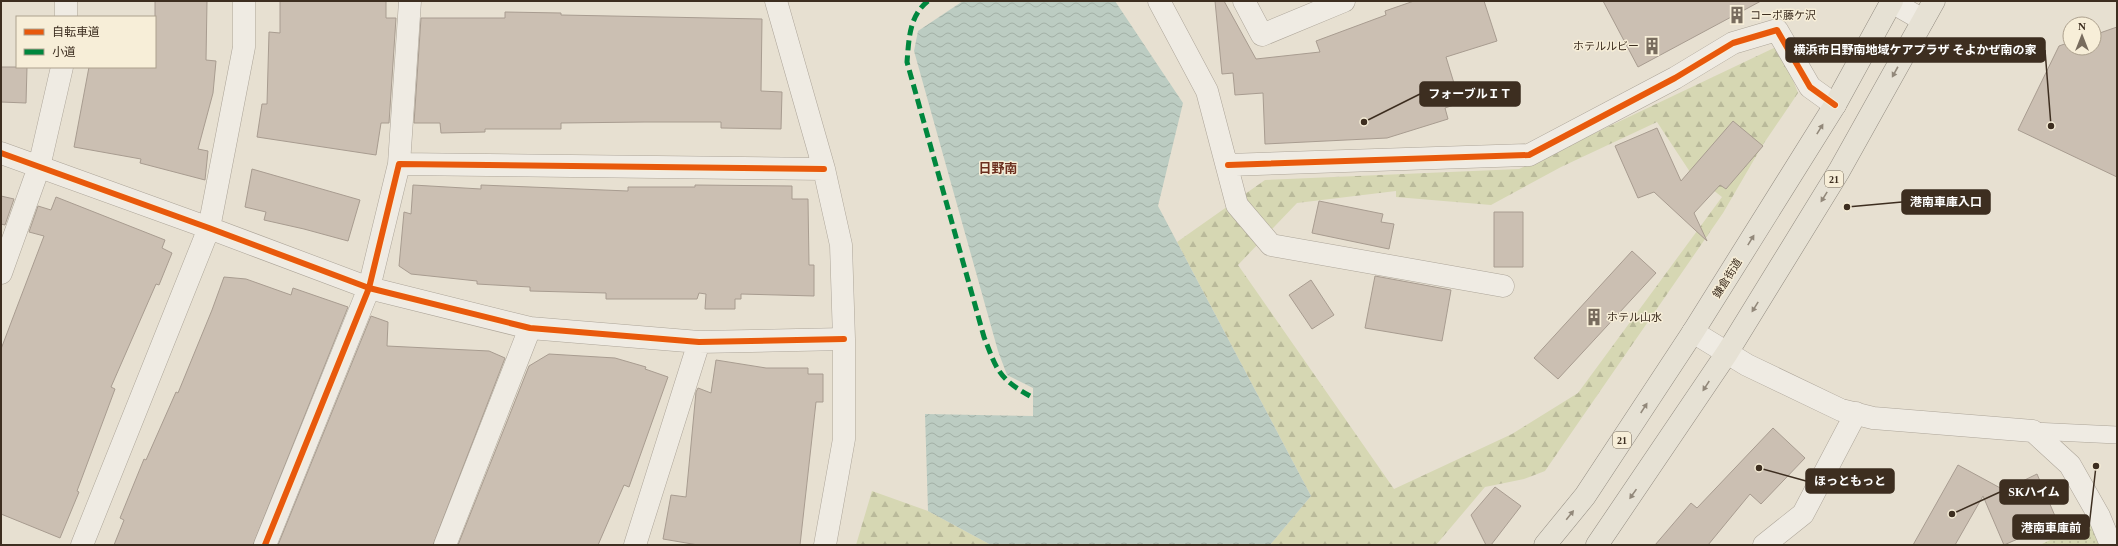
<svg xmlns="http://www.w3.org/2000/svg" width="2118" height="546" viewBox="0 0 2118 546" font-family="'Times New Roman','Noto Sans JP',serif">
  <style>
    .grass { fill: url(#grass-dots) }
    .forest { fill: url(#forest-firs); fill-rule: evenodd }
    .water { fill: url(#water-waves) }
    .building { fill: #cbbfb2; stroke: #a89c90 }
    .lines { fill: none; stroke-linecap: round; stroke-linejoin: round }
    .service-casing { stroke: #ada599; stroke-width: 18 }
    .minor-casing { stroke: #ada599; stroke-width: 23 }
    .primary-casing { stroke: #928b80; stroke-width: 23 }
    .service { stroke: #efebe3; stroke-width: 17 }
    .minor { stroke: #efebe3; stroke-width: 22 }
    .primary { stroke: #e6e1d4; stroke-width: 22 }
    .quiet { stroke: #00873e; stroke-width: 5; stroke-dasharray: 10 5; stroke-linecap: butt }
    .cycleway-casing { stroke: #f7eed8; stroke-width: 8 }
    .cycleway { stroke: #e8590c; stroke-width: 6 }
    .oneway { fill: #92887a }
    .labels { text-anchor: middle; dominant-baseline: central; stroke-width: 3; stroke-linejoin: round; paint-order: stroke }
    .shield { fill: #f7eed8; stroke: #756857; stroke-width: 1 }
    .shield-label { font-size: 10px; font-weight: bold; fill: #3d2e20 }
    .poi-label { font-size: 11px; fill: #3d2e20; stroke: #f7eed8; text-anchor: start }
    .street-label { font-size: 11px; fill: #3d2e20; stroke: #f7eed8 }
    .quarter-label { font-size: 13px; font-weight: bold; fill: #6b2e1e; stroke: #f7eed8 }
    .leader { fill: none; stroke: #3d2e20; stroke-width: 1.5 }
    .callout-dot { fill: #3d2e20; stroke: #f7eed8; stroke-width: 1.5 }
    .callout { fill: #3d2e20; stroke: #3d2e20; stroke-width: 1.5 }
    .callout-label { font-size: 12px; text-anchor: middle; font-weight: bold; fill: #fff }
  </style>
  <defs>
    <pattern id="grass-dots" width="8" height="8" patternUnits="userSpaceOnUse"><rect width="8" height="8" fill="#d6d7b3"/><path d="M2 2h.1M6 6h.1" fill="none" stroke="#b9b99a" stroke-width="1.8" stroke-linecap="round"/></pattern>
    <pattern id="forest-firs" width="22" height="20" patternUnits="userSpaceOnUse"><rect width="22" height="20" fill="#d6d7b3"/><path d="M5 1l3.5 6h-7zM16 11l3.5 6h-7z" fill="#b9b99a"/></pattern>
    <pattern id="water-waves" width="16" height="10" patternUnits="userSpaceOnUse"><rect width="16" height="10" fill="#bcccc2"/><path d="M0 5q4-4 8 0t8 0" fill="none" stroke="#a2b0a6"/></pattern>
  </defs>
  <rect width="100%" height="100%" fill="#e7e0d1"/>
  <path class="grass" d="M2099 516 2111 545H2040Z"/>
  <path class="forest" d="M1776 47 1787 65 1798 93 1762 146 1723 213 1545 471 1524 479 1485 487 1436 545H1270L1311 496 1177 242 1265 180 1519 169ZM1657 122 1690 172 1722 197 1578 393 1512 434 1394 489 1238 265 1297 203 1396 191V197L1491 205 1561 167Z
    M872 491 928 511 991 545H856Z"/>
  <path class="water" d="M963 1H1115L1183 103 1158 206 1311 496 1270 545H991L928 511 925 414 1033 416V388L1007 375 998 351 914 51 918 31Z"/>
  <path class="building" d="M155 1H207L206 60 216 61 213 93 198 149 208 151 205 180 140 163 141 159 74 147 89 67H155Z
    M280 1H386V18H396L389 123H381L376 155 257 137 262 104H267L269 32 280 33Z
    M1215 1H1224L1256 59 1320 52 1316 41 1386 15 1385 11 1414 1H1484L1497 41 1446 57 1457 93 1451 95 1454 105 1445 108 1448 119 1387 138 1265 144 1263 93 1235 95 1233 73 1222 74Z
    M1603 1H1761L1638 67Z
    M505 12 561 13V15L762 19 761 91 782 92 781 129 721 128V122H644L561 123V129H485V132L441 133 440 123H414L421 18H505Z
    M2117 27V177L2018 130 2059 46 2070 42V48H2094V35Z
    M1 67H27L26 103 1 102Z
    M1733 121 1763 146 1726 189 1720 185 1694 213 1707 241 1654 192 1638 198 1615 146 1657 128 1681 181Z
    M252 169 360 200 348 241 304 229 264 220 266 212 245 207Z
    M413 185 481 189V185L628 191V187H695V185L792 186V199H808L809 265H814V296L741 294V299H735V309H705L706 294 699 293 697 299H606V293L530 291V287L477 284V281L411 274 399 266 404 212 411 214Z
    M1 196 14 199 5 225 1 224Z
    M56 197 165 240 162 248 172 253 159 285 156 284 111 387 115 389 77 491 79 492 60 538 1 514V349L44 236 29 232 38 206 51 210Z
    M1319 201 1383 214 1381 222 1394 224 1389 249 1312 233Z
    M1494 212H1523V267H1494Z
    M1632 251 1656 273 1558 379 1534 358Z
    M1375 276 1451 290 1442 341 1365 328Z
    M224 277 246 279 291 295 293 288 348 307 253 545H114L124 520 120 518 144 459 146 460 176 392 178 393 212 310Z
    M1311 280 1334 315 1312 329 1289 295Z
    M371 316 388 322 387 346 489 351 505 358 433 545H278Z
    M549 354 615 358 646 367 645 369 668 377 629 487 624 485 598 545H458L529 366Z
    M716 360 766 368H808V374H823V402H816L800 545H698L663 539 671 495 686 497 696 392 698 388 711 393Z
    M1773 428 1805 458 1761 504 1750 494 1708 545H1655L1691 503 1697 508Z
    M1958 465 2004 490 2037 474 2055 516 2042 521 2045 527 2004 545 1983 496 1955 545H1913Z
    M1495 487 1521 506 1491 545H1486L1471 515Z"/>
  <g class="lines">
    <g class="service-casing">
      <path id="service" d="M2033 431 2117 435"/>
    </g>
    <g class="minor-casing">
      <path id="minor" d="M776 1 824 169 841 245 844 339V439L825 545
        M1159 1 1207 91 1237 205 1271 245 1503 286
        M1244 1 1262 35 1344 1
        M1890 1 1923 20
        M66 17V1
        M1 153 209 228 369 288 530 328 699 342 844 339
        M399 164 410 1
        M1228 165 1529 155 1675 78 1733 43 1777 30 1810 87 1835 105
        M1 273 39 167 62 67
        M1693 332 1747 365 1841 410 1873 418 2033 431 2070 465 2099 516 2111 545
        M82 545 209 228 244 47V1
        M265 545 369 288 399 164 824 169
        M445 545 530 328
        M635 545 699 342
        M1764 545 1803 514 1856 413"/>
    </g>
    <g class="primary-casing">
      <path id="primary" d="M1545 545 1585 496 1693 332 1835 105 1892 1
        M1597 545 1727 353 1839 171 1934 1"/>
    </g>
    <use href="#service" class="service"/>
    <use href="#minor" class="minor"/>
    <use href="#primary" class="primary"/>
    <path class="quiet" d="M928 1C909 16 909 39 907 62L984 337C997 370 998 378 1030 396"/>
    <g class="cycleway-casing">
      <path id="cycleway" d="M1 153 209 228 369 288 530 328 699 342 844 339
        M1228 165 1529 155 1675 78 1733 43 1777 30 1810 87 1835 105
        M265 545 369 288 399 164 824 169"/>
    </g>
    <use href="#cycleway" class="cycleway"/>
  </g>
  <defs><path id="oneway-solid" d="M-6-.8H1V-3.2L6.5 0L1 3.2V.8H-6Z"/></defs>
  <g class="oneway">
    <use href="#oneway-solid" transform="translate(1895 72) rotate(119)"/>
    <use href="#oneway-solid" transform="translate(1820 129) rotate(-58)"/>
    <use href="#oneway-solid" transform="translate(1824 197) rotate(122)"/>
    <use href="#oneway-solid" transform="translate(1751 240) rotate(-58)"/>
    <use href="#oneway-solid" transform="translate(1755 307) rotate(122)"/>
    <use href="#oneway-solid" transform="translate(1706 386) rotate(123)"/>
    <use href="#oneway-solid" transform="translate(1644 408) rotate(-57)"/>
    <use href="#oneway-solid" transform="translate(1633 494) rotate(125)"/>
    <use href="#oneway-solid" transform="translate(1570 515) rotate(-51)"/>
  </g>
  <defs>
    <g id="building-bare" transform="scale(1.38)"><path d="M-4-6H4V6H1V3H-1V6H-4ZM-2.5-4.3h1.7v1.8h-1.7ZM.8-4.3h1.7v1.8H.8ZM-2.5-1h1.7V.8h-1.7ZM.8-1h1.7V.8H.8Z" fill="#786c5e" stroke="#f7eed8" stroke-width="2.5" paint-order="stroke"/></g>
  </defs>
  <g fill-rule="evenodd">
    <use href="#building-bare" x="1737" y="15"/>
    <use href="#building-bare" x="1652" y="46"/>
    <use href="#building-bare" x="1594" y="317"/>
  </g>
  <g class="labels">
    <g class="shield">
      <rect x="1825" y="171" width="18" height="16" rx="3"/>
      <rect x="1613" y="432" width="18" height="16" rx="3"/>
    </g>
    <g class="shield-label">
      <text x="1834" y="179">21</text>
      <text x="1622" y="440">21</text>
    </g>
    <g class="poi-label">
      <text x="1750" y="15">コーポ藤ケ沢</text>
      <text x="1639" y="46" text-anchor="end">ホテルルビー</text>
      <text x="1607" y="317">ホテル山水</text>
    </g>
    <g class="street-label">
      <text transform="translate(1727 278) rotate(-58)">鎌倉街道</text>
    </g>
    <g class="quarter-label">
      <text x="998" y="168">日野南</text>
    </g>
  </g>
  <path class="leader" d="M2051 126L2045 50M1364 122L1420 94M1847 207L1902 202M1759 468L1806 481M1952 514L2000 492M2096 466L2089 527"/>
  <g class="callout-dot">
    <circle cx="2051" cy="126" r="4"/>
    <circle cx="1364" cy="122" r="4"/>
    <circle cx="1847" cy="207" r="4"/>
    <circle cx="1759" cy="468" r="4"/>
    <circle cx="1952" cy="514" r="4"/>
    <circle cx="2096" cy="466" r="4"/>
  </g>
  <g class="callout">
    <rect x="1786" y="38" width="259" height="24" rx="4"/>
    <rect x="1420" y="82" width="100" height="24" rx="4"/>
    <rect x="1902" y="190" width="88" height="24" rx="4"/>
    <rect x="1806" y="469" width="88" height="24" rx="4"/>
    <rect x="2000" y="480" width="68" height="24" rx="4"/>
    <rect x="2013" y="515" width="76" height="24" rx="4"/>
  </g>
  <g class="callout-label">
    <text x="1915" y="54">横浜市日野南地域ケアプラザ そよかぜ南の家</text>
    <text x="1470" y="98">フォーブルＩＴ</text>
    <text x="1946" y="206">港南車庫入口</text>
    <text x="1850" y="485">ほっともっと</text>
    <text x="2034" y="496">SKハイム</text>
    <text x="2051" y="532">港南車庫前</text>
  </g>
  <rect width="2118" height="546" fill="none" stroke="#3d2e20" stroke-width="4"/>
  <rect x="16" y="16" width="140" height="52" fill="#f7eed8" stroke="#ada18e"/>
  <rect x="24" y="29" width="20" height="6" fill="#e8590c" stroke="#ada18e"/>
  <text x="52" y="36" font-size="12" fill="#3d2e20">自転車道</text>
  <rect x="24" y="49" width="20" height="6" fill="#00873e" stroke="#ada18e"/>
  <text x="52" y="56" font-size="12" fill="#3d2e20">小道</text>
  <g transform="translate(2082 36)"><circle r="19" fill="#f7eed8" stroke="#ada18e"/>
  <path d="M0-3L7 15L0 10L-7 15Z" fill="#786c5e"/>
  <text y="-6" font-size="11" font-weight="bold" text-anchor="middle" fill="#3d2e20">N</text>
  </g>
</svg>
